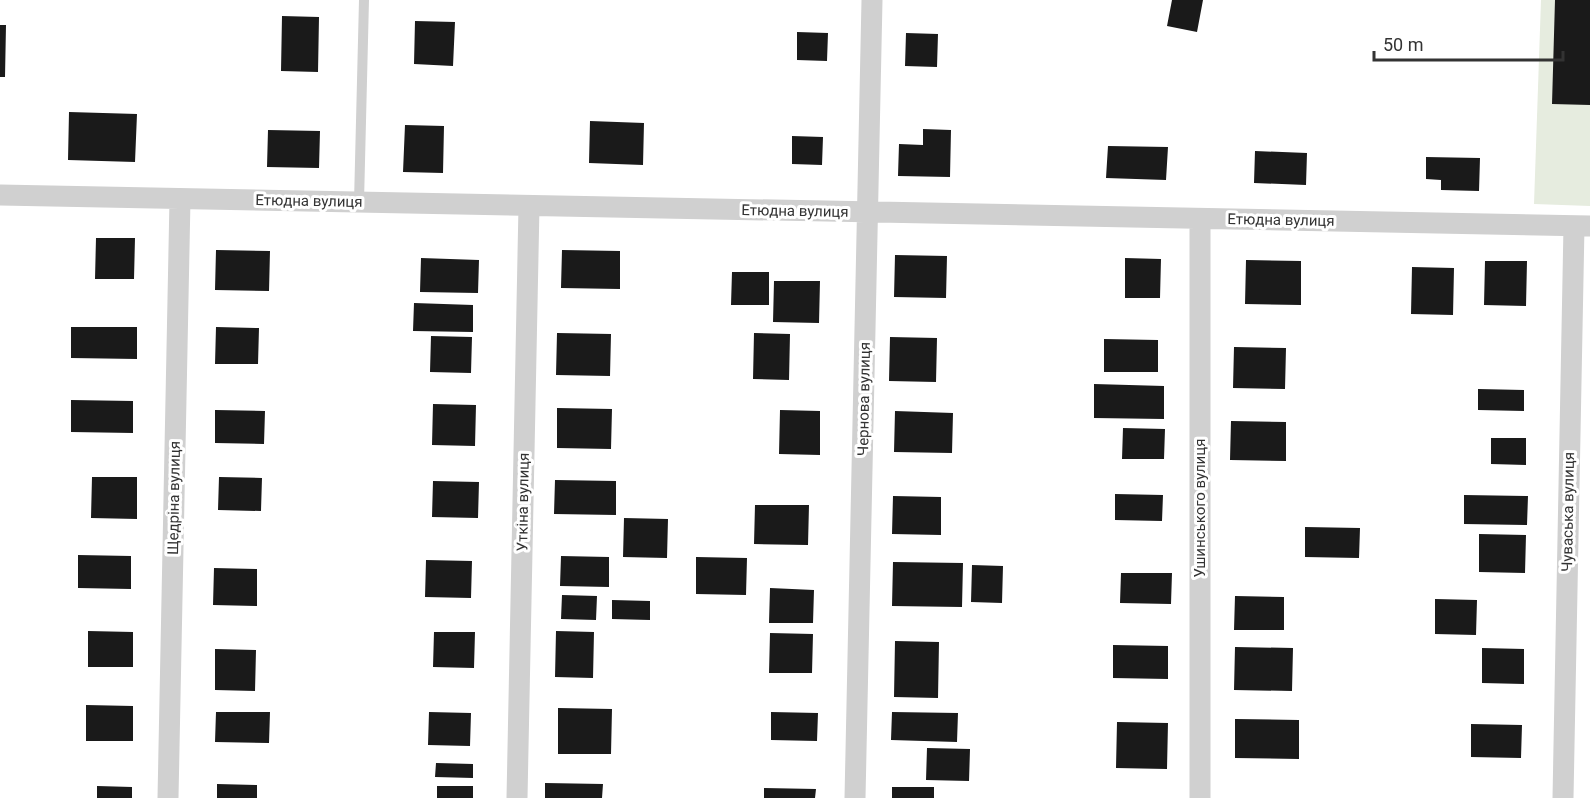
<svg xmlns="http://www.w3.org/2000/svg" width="1590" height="798" viewBox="0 0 1590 798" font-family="Roboto,sans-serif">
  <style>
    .green { fill: #e6ecdf }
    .building { fill: #1a1a1a }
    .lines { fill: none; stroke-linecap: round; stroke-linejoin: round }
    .service { stroke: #d0d0d0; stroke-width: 10 }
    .minor { stroke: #d0d0d0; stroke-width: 21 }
    .labels { text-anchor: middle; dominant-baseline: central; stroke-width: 6; stroke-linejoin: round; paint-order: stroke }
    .street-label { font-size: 15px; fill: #333; stroke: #fff }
  </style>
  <rect width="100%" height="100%" fill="#fff"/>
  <path class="green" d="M1541 0H1590V206L1534 204Z"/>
  <path class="building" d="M1172 0H1203L1197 32 1167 26Z
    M1555 0H1590V105L1552 104Z
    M282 16 319 17 318 72 281 71Z
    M415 21 455 22 453 66 414 64Z
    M0 25H6L5 77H0Z
    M797 32 828 33 827 61 797 60Z
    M906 33 938 34 937 67 905 66Z
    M69 112 137 114 135 162 68 160Z
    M590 121 644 123 643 165 589 163Z
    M405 125 444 126 443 173 403 172Z
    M923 129 951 130 950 177 898 176 899 144 923 145Z
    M268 130 320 131 319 168 267 167Z
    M792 136 823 137 822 165 792 164Z
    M1108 146 1168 147 1166 180 1106 178Z
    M1255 151 1307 153 1306 185 1254 183Z
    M1426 157 1480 158 1479 191 1441 190V180L1426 179Z
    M96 238H135L134 279H95Z
    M216 250 270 251 269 291 215 290Z
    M562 250 620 251V289L561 288Z
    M895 255 947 256 946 298 894 297Z
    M421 258 479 260 478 293 420 292Z
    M1125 258 1161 259 1160 298H1125Z
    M1246 260 1301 261V305L1245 304Z
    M1485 261H1527L1526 306 1484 305Z
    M1412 267 1454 268 1453 315 1411 314Z
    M732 272H769V305H731Z
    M774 281H820L819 323 773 322Z
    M414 303 473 305V332L413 331Z
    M71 327H137V359L71 358Z
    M216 327 259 328 258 364H215Z
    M557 333 611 334 610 376 556 375Z
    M754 333 790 334 789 380 753 379Z
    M431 336 472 337 471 373 430 372Z
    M890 337 937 338 936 382 889 381Z
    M1104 339 1158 340V372H1104Z
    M1234 347 1286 348 1285 389 1233 388Z
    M1094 384 1164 386V419L1094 418Z
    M1478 389 1524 390V411L1478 410Z
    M71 400 133 401V433L71 432Z
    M433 404 476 405 475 446 432 445Z
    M557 408 612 409 611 449 557 448Z
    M215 410 265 411 264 444 215 443Z
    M780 410 820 411V455L779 454Z
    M895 411 953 413 952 453 894 452Z
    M1231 421 1286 422V461L1230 460Z
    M1123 428 1165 429 1164 459H1122Z
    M1491 438H1526V465L1491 464Z
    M92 477H137V519L91 518Z
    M219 477 262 478 261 511 218 510Z
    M555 480 616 481V515L554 514Z
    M433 481 479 482 478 518 432 517Z
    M1115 494 1163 495 1162 521 1115 520Z
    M1464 495 1528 496 1527 525 1464 524Z
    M893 496 941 497V535L892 534Z
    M755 505H809L808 545 754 544Z
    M624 518 668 519 667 558 623 557Z
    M1305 527 1360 528 1359 558 1305 557Z
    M1479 534 1526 535 1525 573 1479 572Z
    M78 555 131 556V589L78 588Z
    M561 556 609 557V587L560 586Z
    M696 557 747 558 746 595 696 594Z
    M426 560 472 561 471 598 425 597Z
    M893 562 963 563 962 607 892 606Z
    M972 565 1003 566 1002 603 971 602Z
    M214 568 257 569V606L213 605Z
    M1121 573H1172L1171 604 1120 603Z
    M770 588 814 590 813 623H769Z
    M562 595 597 596 596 620 561 619Z
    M1235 596 1284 597V630H1234Z
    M1435 599 1477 600 1476 635 1435 634Z
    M612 600 650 601V620L612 619Z
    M88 631 133 632V667H88Z
    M556 631 594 632 593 678 555 677Z
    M434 632H475L474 668 433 667Z
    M770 633 813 634 812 673H769Z
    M895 641 939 642 938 698 894 697Z
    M1113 645 1168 646V679L1113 678Z
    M1235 647 1293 648 1292 691 1234 690Z
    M1482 648 1524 649V684L1482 683Z
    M215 649 256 650 255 691 215 690Z
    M86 705 133 706V741H86Z
    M558 708 612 709 611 754H558Z
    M216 712H270L269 743 215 742Z
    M429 712 471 713 470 746 428 745Z
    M771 712 818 713 817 741 771 740Z
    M892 712 958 713 957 742 891 740Z
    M1235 719 1299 720V759L1235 758Z
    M1117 722 1168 723 1167 769 1116 768Z
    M1471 724 1522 725 1521 758 1471 757Z
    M927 748 970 749 969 781 926 780Z
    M436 763 473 764V778L435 777Z
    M545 783 603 784 602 798H545Z
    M217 784 257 785V798H217Z
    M97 786 132 787V798H97Z
    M437 786H473V798H437Z
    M892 787H934V798H892Z
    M764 788 816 789 815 798H764Z"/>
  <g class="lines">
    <path class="service" d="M359 202 364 0"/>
    <path class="minor" d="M0 195 1590 226
      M168 798 180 199
      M517 798 529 206
      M855 798 872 0
      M1200 798V219
      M1563 798 1574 226"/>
  </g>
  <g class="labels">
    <g class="street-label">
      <text transform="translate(309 201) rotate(1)">Етюдна вулиця</text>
      <text transform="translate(795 211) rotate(1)">Етюдна вулиця</text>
      <text transform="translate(1281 220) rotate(1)">Етюдна вулиця</text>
      <text transform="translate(864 399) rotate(-89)">Чернова вулиця</text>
      <text transform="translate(174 498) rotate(-89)">Щедріна вулиця</text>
      <text transform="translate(523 502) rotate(-89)">Уткіна вулиця</text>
      <text transform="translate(1200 508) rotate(-90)">Ушинського вулиця</text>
      <text transform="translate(1568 512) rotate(-89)">Чуваська вулиця</text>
    </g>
  </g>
  <path d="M1374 51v9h189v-9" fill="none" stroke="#333333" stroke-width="3"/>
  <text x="1383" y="51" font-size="18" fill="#333333" stroke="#ffffff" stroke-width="4.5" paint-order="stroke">50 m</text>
</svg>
